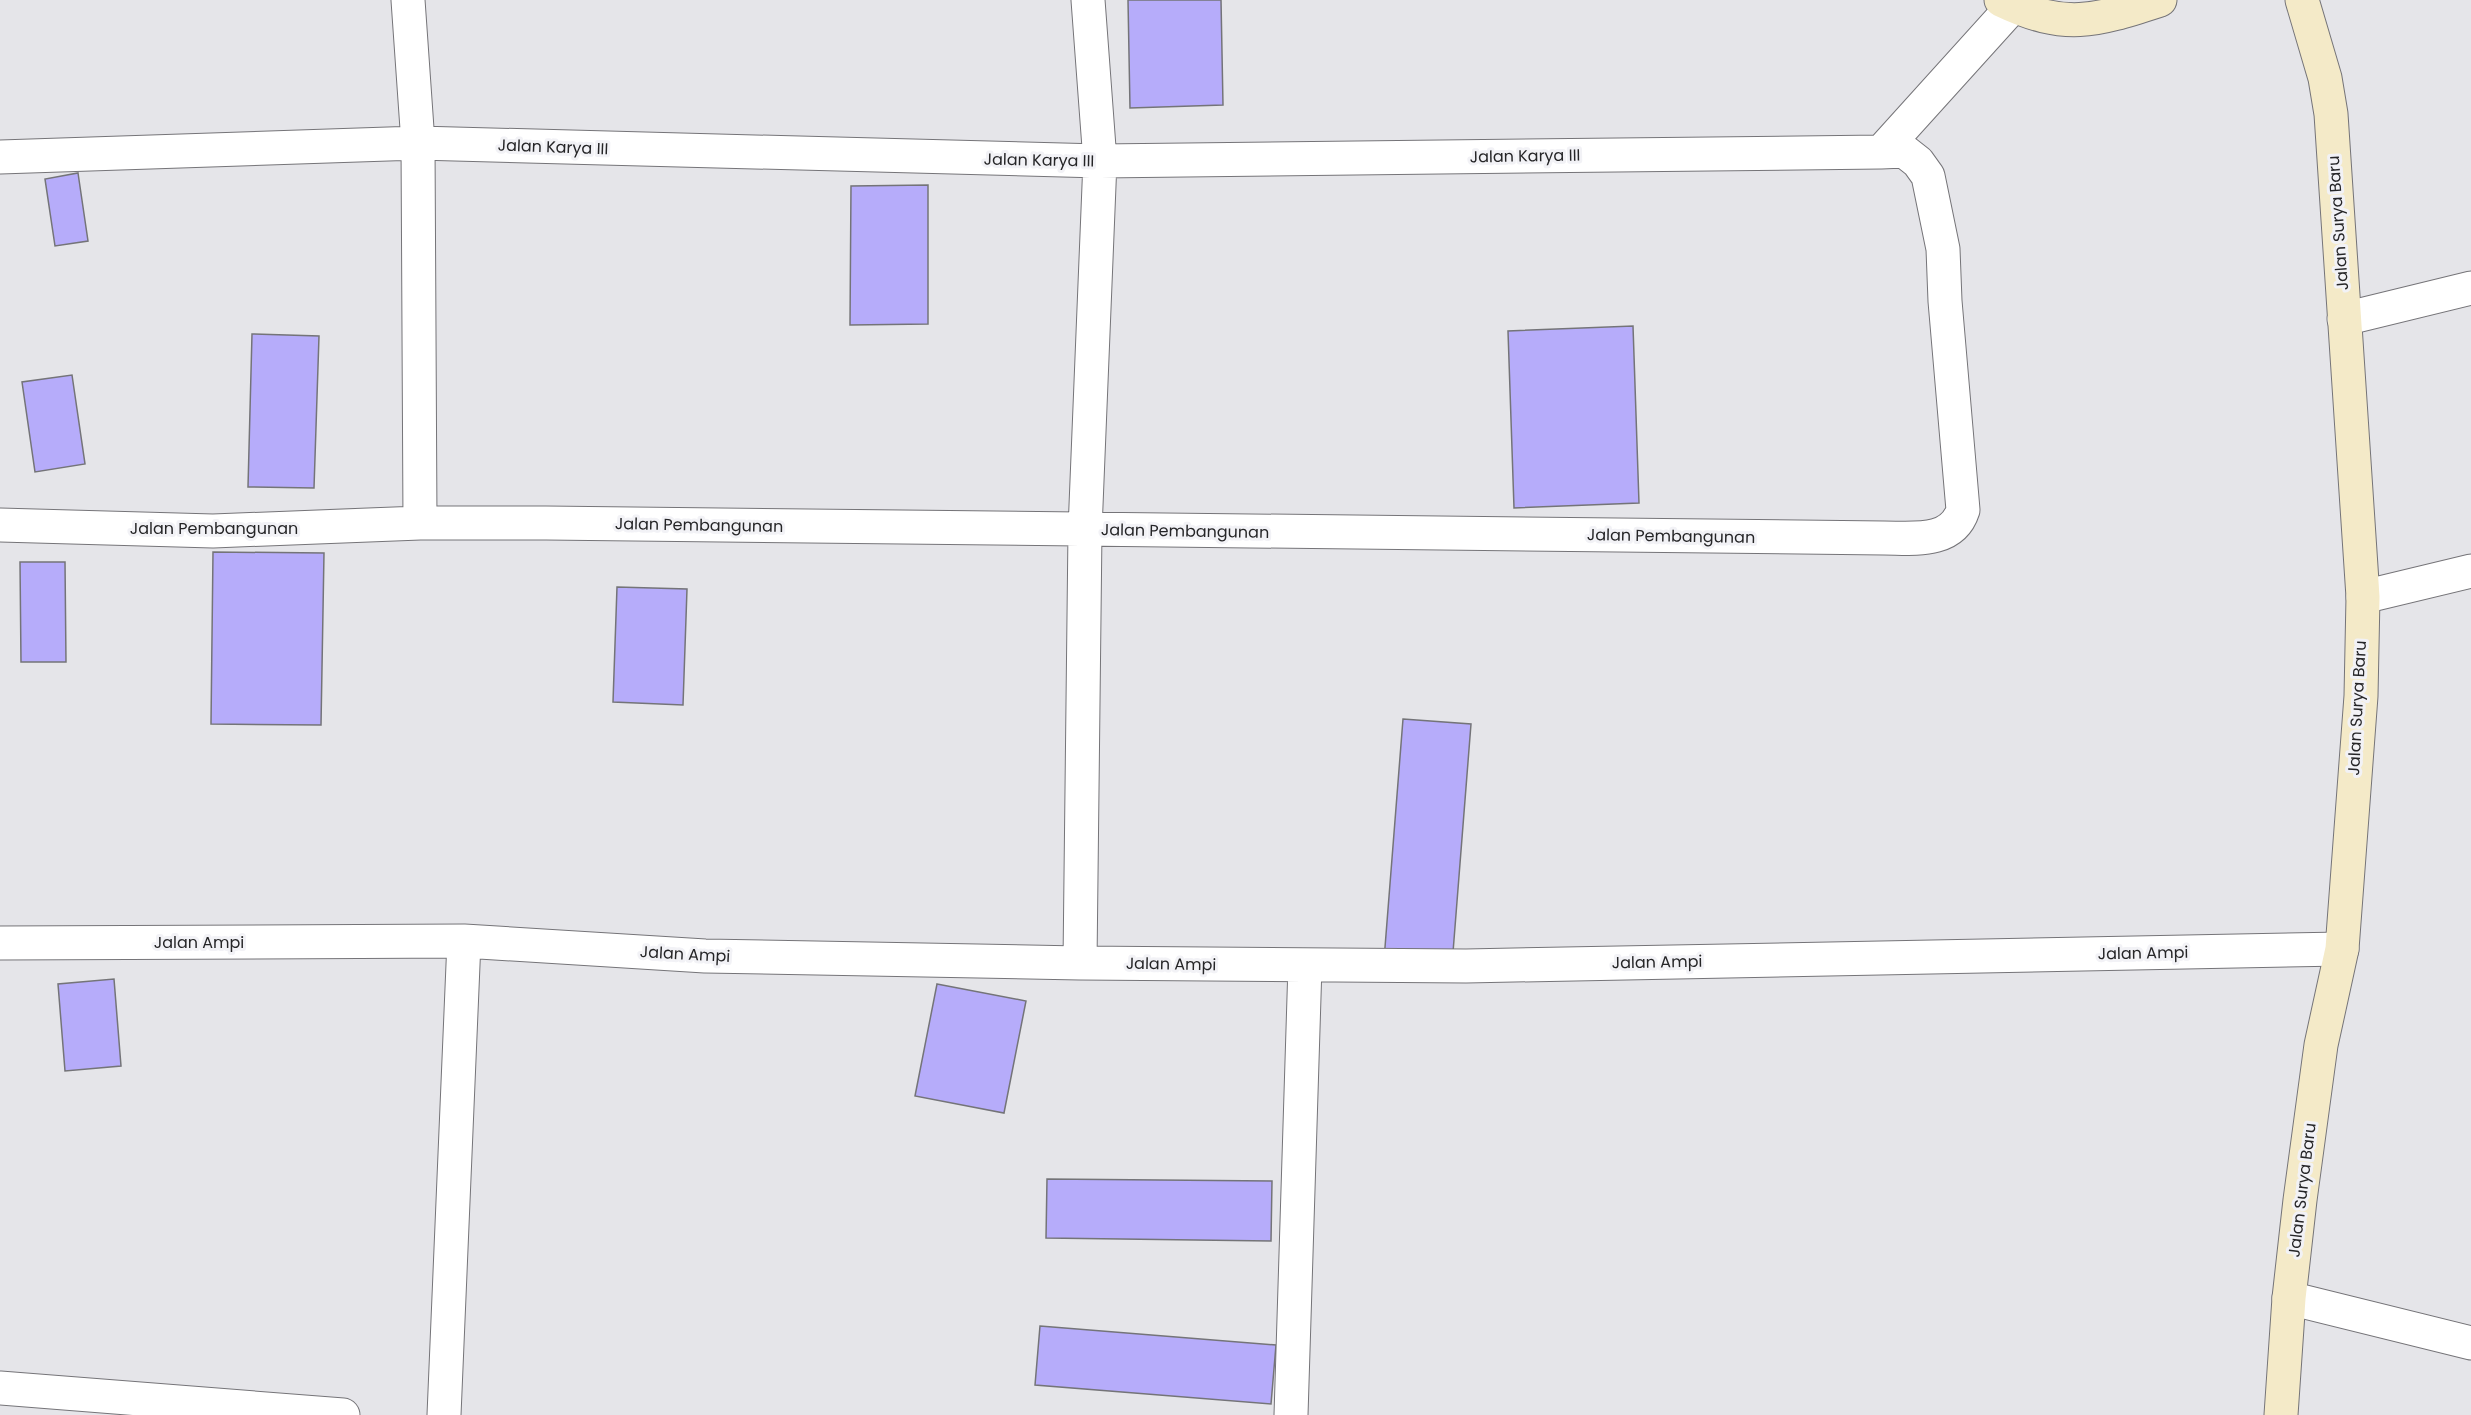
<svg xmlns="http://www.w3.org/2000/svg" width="2471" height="1415" viewBox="0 0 2471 1415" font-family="Poppins,sans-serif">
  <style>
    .building { fill: #b6acfa; stroke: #747478; stroke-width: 1.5 }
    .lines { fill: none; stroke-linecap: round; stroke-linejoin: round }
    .street-casing { stroke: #757478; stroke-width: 35 }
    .secondary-casing { stroke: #757478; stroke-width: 35 }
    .street { stroke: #fff; stroke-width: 33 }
    .secondary { stroke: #f4eac8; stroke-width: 33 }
    .labels { text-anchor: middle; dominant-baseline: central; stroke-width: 6; stroke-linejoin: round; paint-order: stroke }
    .street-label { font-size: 16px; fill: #252527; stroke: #f2f2f6 }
  </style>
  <rect width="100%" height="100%" fill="#e5e5e9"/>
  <path class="building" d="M1128 0H1221L1223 105 1130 108Z
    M78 173 88 241 55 246 45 179Z
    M928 185V324L850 325 851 186Z
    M1633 326 1639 503 1514 508 1508 331Z
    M252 334 319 336 314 488 248 487Z
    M72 375 85 464 35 472 22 382Z
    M213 552 324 553 321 725 211 724Z
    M20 562H65L66 662H21Z
    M617 587 687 589 683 705 613 702Z
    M1403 719 1471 724 1452 965 1384 960Z
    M114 979 121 1066 65 1071 58 984Z
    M937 984 1026 1001 1004 1113 915 1096Z
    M1047 1179 1272 1181 1271 1241 1046 1238Z
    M1040 1326 1276 1345 1271 1404 1035 1385Z"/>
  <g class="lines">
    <g class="street-casing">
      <path id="street" d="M408 0 418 143 420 523
        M0 157 418 143 1100 161 1881 152 2013 6
        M2344 319 2471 288
        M0 525 213 531 420 523H546L1884 538C1913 538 1952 544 1963 510L1945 301 1943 249 1928 176 1918 162 1904 151 1881 152
        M2363 597 2471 571
        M0 943 464 941 705 956 1080 963 1466 966 2342 949
        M1080 963 1085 530 1100 161 1088 0
        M2289 1298 2471 1343
        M0 1388 343 1415
        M444 1415 464 941
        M1291 1415 1305 965"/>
    </g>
    <g class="secondary-casing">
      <path id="secondary" d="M2001 0C2066 31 2095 21 2160 0
        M2281 1415 2289 1298 2300 1200 2321 1045 2342 949 2361 696 2363 597 2331 114 2325 78 2302 0"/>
    </g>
    <use href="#street" class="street"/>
    <use href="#secondary" class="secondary"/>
  </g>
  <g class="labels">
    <g class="street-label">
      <text transform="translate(553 147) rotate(2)">Jalan Karya III</text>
      <text transform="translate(1525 156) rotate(-1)">Jalan Karya III</text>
      <text transform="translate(1039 160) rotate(1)">Jalan Karya III</text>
      <text transform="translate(2338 223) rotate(-94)">Jalan Surya Baru</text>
      <text transform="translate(699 525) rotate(1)">Jalan Pembangunan</text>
      <text x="214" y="528">Jalan Pembangunan</text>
      <text transform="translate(1185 531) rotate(1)">Jalan Pembangunan</text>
      <text transform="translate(1671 536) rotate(1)">Jalan Pembangunan</text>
      <text transform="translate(2357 708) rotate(-87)">Jalan Surya Baru</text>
      <text x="199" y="942">Jalan Ampi</text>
      <text transform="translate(2143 953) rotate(-1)">Jalan Ampi</text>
      <text transform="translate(685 954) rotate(3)">Jalan Ampi</text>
      <text transform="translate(1657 962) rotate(-1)">Jalan Ampi</text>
      <text transform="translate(1171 964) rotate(1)">Jalan Ampi</text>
      <text transform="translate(2302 1190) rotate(-83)">Jalan Surya Baru</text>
    </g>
  </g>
</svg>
